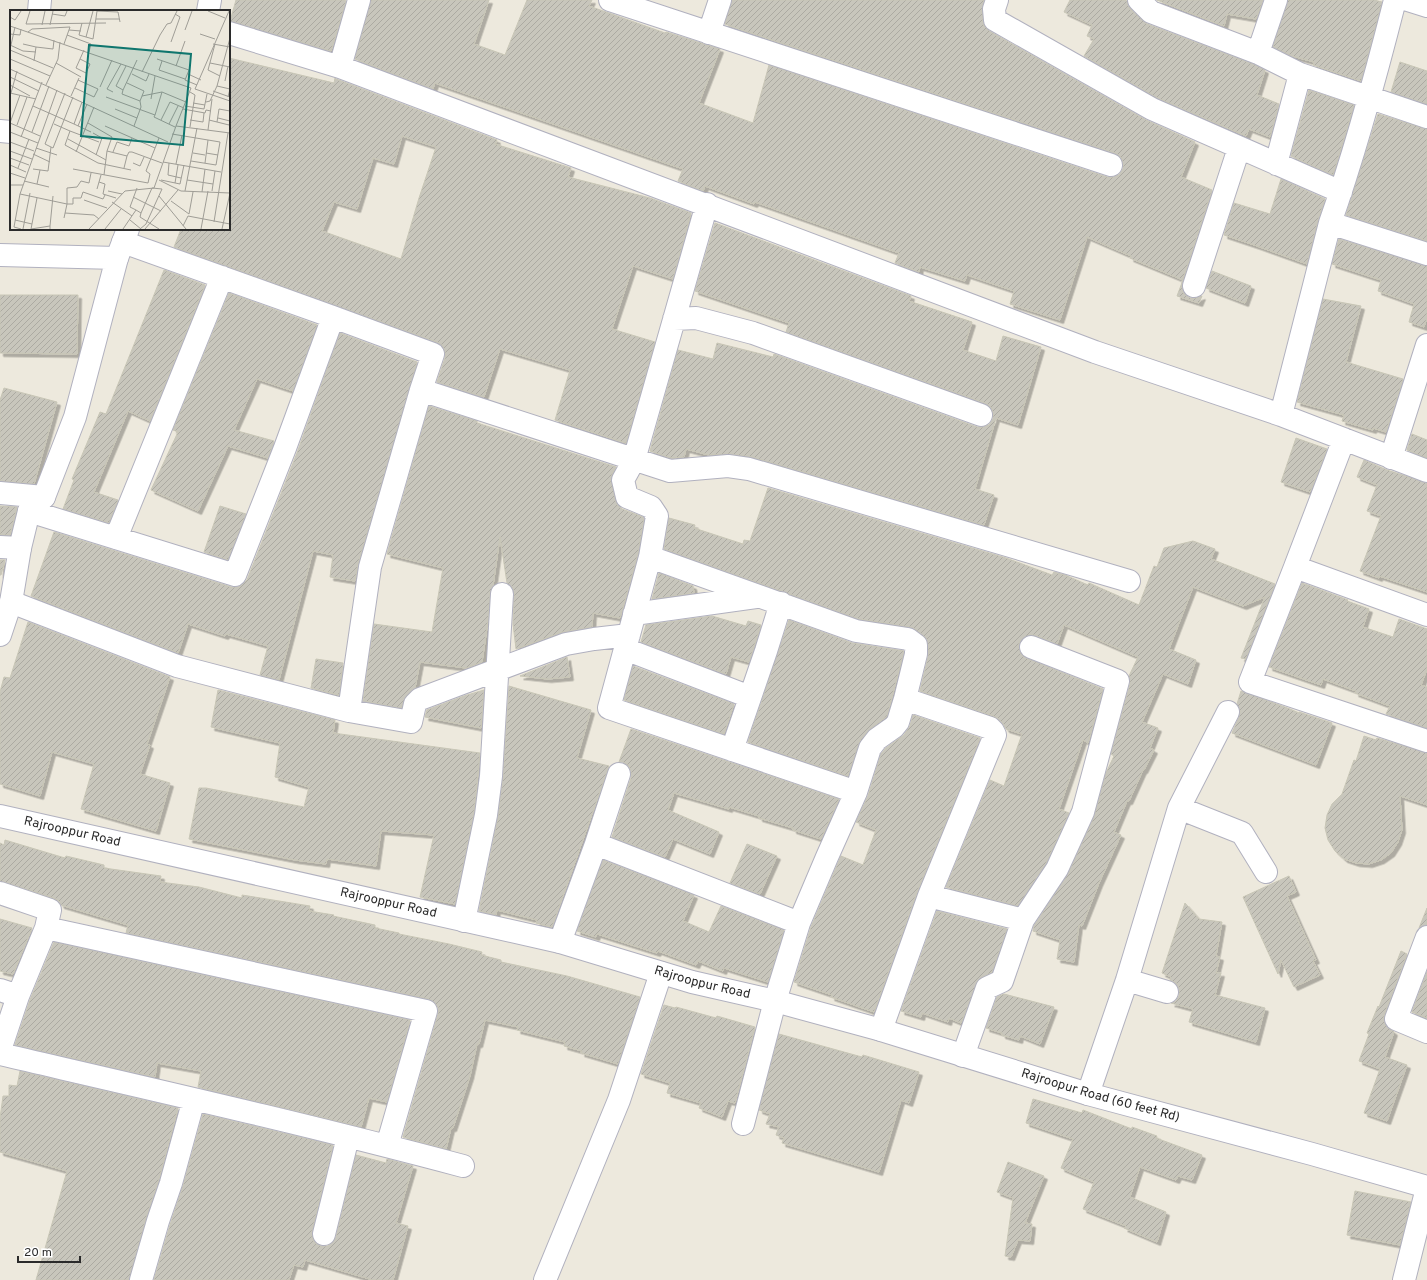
<svg xmlns="http://www.w3.org/2000/svg" width="1427" height="1280" viewBox="0 0 1427 1280" font-family="Overpass,sans-serif">
  <style>
    .building { fill: url(#building-hatch); stroke: #c8c6b6; fill-rule: evenodd; filter: url(#shadow) }
    .lines { fill: none; stroke-linecap: round; stroke-linejoin: round }
    .minor-casing { stroke: #b1b1bf; stroke-width: 24 }
    .tertiary-casing { stroke: #b1b1bf; stroke-width: 24 }
    .secondary-casing { stroke: #b1b1bf; stroke-width: 24 }
    .minor { stroke: #fff; stroke-width: 22 }
    .tertiary { stroke: #fff; stroke-width: 22 }
    .secondary { stroke: #fff; stroke-width: 22 }
    .labels { text-anchor: middle; dominant-baseline: central; stroke-width: 3; stroke-linejoin: round; paint-order: stroke }
    .street-label { font-size: 13px; fill: #2b2b2b; stroke: #fff }
    .inset-road { fill: none; stroke: #9f9d96; stroke-width: 1 }
    .view { fill: #0f766e; fill-opacity: 0.15; stroke: #0f766e; stroke-width: 2 }
    .inset-edge { fill: none; stroke: #2b2b2b; stroke-width: 2 }
  </style>
  <defs>
    <pattern id="building-hatch" width="6" height="6" patternUnits="userSpaceOnUse"><rect width="6" height="6" fill="#c8c6bc"/><path d="M-1 1l2-2M0 6l6-6M5 7l2-2" fill="none" stroke="#acaaa2"/></pattern>
    <filter id="shadow"><feDropShadow dx="3.5" dy="3.5" stdDeviation="0" flood-color="#0004"/></filter>
  </defs>
  <rect width="100%" height="100%" fill="#ede9dd"/>
  <path class="building" d="M236 0H344L346 1 331 51 230 21Z
    M371 0H489L474 44 505 55 527 0H592L589 6 665 33 666 32 720 49 699 103 753 123 769 65 1107 177H1113L1119 175 1123 169V163L1121 157 1115 153 742 30 725 24 732 0H984L982 10 983 21 984 26 989 31 1146 120 1195 142 1181 177 1212 190 1182 282V288L1184 294 1190 298H1196L1202 296 1199 303 1177 296 1183 280 1130 258 1131 256 1087 237 1060 320 1010 304 1014 291 967 275 965 281 920 267 919 272 895 263 899 253 755 202 754 204 705 186 703 191 678 181 683 169 435 83 433 89 355 59Z
    M1070 0H1124L1127 1 1130 9 1147 24 1253 64 1265 70 1257 95 1279 104 1270 137 1249 129 1246 136 1158 98 1084 56 1094 39 1087 36 1092 25 1064 12Z
    M1157 0H1263L1256 19 1227 14 1224 26Z
    M1288 0H1374L1382 2 1361 81 1313 65 1314 62 1292 56 1273 47Z
    M229 58 334 83 335 78 336 79 497 140 495 144 571 168 568 177 650 198 691 213 673 279 633 266 612 329 655 342 626 443 555 420 570 370 500 349 484 397 437 382 445 358V352L443 346 437 342 174 247 181 229H229ZM402 136 436 147 419 198 401 259 322 231 334 202 357 209 373 158 394 164Z
    M1400 62 1427 71V104L1391 92Z
    M1309 90 1354 105 1333 175 1291 156Z
    M1378 114 1427 129V241L1346 215Z
    M1281 179 1325 199 1318 220 1307 264 1257 246 1224 235 1234 203 1270 214Z
    M715 223 911 296 909 301 972 322 963 350 996 361 1003 336 1041 347 1018 425 996 418 975 489 994 495 984 525 752 457 730 454 709 455 686 449 684 457 671 458 650 451 678 350 713 359 717 343 773 357 774 354 977 427H983L989 425 993 419V413L991 407 985 403 786 332 789 323 695 291Z
    M1339 239 1427 266V318L1424 327 1409 322 1414 304 1378 291 1381 280 1332 264Z
    M164 270 205 285 150 421 128 411 94 492 118 500 109 523 63 509 74 480 72 479 100 412 106 414Z
    M1212 271 1251 286 1245 303 1206 288Z
    M229 293 317 325 293 391 257 379 234 430 274 441 268 458 228 446 198 511 151 490 178 432 173 430Z
    M0 295H78L77 354 0 353Z
    M1323 299 1361 306 1346 362 1403 379 1386 432 1373 428V430L1342 421 1344 415 1297 402Z
    M340 333 417 362 358 564 355 581 330 577 333 555 313 551 279 680 260 675 268 646 226 634 225 636 188 624 178 653 31 596 54 532 231 587H238L243 584 247 580 297 453Z
    M4 388 57 402 34 484 0 481V400Z
    M429 406 477 421V423L616 467 612 474 611 482 617 505 622 509 643 517 644 519 638 554 620 618 593 613 592 627 562 632 516 649 513 624 514 594 513 588 507 583 500 537 493 586 490 593 488 621 482 662 466 668 420 662 415 688 406 696 401 708 363 701 374 624 432 632 443 568 387 554Z
    M1412 434 1427 440V458L1407 450Z
    M1296 438 1327 449 1310 492 1281 482Z
    M1364 460 1387 470 1427 483V592L1379 576V578L1360 571 1381 516 1367 511 1377 485 1357 477Z
    M768 488 1006 558 1052 575 1054 572 1065 575 1088 585 1089 583 1139 605 1154 566 1157 567 1164 548 1193 541 1215 549 1211 559 1275 584 1246 659 1241 658 1265 597 1243 606 1193 587 1169 649 1196 660 1188 684 1163 674 1142 722 1158 728 1150 748 1154 750 1144 770H1143L1129 801H1127L1114 832 1121 835 1099 883 1082 926 1079 925 1074 962 1057 959 1060 940 1033 931 1034 926 1068 874 1094 817 1106 773 1114 756 1111 754 1130 684 1129 676 1138 657 1064 625 1057 644 1035 635H1029L1023 638 1019 643V648L1021 654 1026 658 1103 689 1088 743 1083 740 1059 809 1069 813 1046 863 1018 906 946 887 990 780 1004 786 1022 734 1006 729 1002 722 994 716 920 691 928 657V645L927 639 915 629 910 627 859 619 664 549 669 518 695 525 694 528 743 544 744 540 750 541Z
    M0 506 17 507 10 535H0Z
    M220 506 246 514 228 560 204 552Z
    M0 560H5L1 575H0Z
    M659 573 693 586 694 593 652 599Z
    M1302 583 1348 600 1347 601 1369 609 1363 627 1393 637 1399 619 1427 629V669L1421 685 1427 687V728L1386 714 1390 706 1355 693 1356 691 1323 679 1321 685 1269 667Z
    M712 616 746 626 748 621 761 625 749 662 731 657 726 674 641 642 646 625Z
    M789 620 852 643 904 651 887 716 870 729 860 740 848 776 748 742Z
    M28 622 170 677 147 744 150 745 140 774 170 783 156 831 81 809 94 764 52 752 40 796 0 784V692L4 677 10 678Z
    M567 657 570 677 548 679 520 676Z
    M316 659 343 663 339 695 311 688Z
    M633 666 734 704 724 734 624 700Z
    M509 686 591 710 577 758 609 766 552 927 536 923 537 920 497 910 496 915 479 911 498 817 503 777Z
    M218 690 335 720 333 733 480 753 474 813 455 904 420 897 434 835 381 831 376 866 327 859 326 864 295 860 189 839 199 788H206L304 807 309 787 275 777 280 743 211 727Z
    M484 690 481 728 425 717 427 710 464 696Z
    M1241 691 1290 709 1299 713V712L1332 723 1316 765 1232 733 1239 717 1240 711 1237 704Z
    M913 715 980 738 917 892 874 1012 831 997 832 995 794 982 811 927 841 856 863 865 876 830 856 822 868 796 881 754 886 748 904 735 910 726Z
    M631 729 839 799 821 839 793 830V828L759 818V816L729 807V809L674 793 668 810 719 832 710 854 673 839 665 857 612 837 631 778V771L629 766 623 762H619Z
    M1364 736 1376 740 1377 738 1427 753V805L1400 796 1402 830 1398 842 1391 853 1381 860 1369 864 1356 863 1344 859 1335 851 1328 840 1325 828 1327 815 1332 804 1342 794 1354 760 1356 761Z
    M5 840 65 858 66 856 104 865V868L161 876 160 882 199 887 242 898V895L310 906 309 911 334 915 333 916 375 925V928L399 933V934L449 944 482 952 481 955 501 960V962L567 976 640 997 618 1064 581 1053 582 1051 564 1046 565 1042 517 1030 518 1027 485 1020 479 1044H477L470 1076 453 1128H451L446 1149 403 1137 438 1014V1007L434 1002 429 999 126 933 128 925 61 905 59 901 54 898 0 881V843L4 845Z
    M747 844 777 856 760 894 730 883Z
    M603 860 694 895 683 921 709 932 721 906 784 930 768 982 724 968 723 971 698 961 696 965 658 951 657 953 597 934 596 937 577 931Z
    M1289 876 1296 892 1287 896 1316 960 1313 961 1320 975 1294 987 1281 960 1278 974 1243 897Z
    M1185 903 1199 919 1222 922 1216 956 1220 957 1216 973H1221L1215 995 1265 1008 1256 1042 1189 1022 1193 1009 1171 1003 1176 1001 1179 996V989L1176 983 1170 980 1171 977 1162 973Z
    M1427 908V925L1419 928Z
    M937 911 1007 929 992 972 978 980 961 1023 949 1018 948 1022 922 1013 921 1017 901 1011Z
    M0 919 32 928 13 974 0 971Z
    M54 942 410 1020 387 1102 369 1098 361 1127 198 1087 201 1071 157 1063 155 1077 15 1045 30 1000Z
    M1401 951 1407 954 1384 1015V1020L1386 1026 1394 1032 1385 1057 1407 1065 1387 1121 1364 1113 1380 1069 1359 1061 1369 1034 1367 1033 1378 1006 1379 1007Z
    M1427 972V1018L1412 1012Z
    M1004 994 1054 1007 1040 1044 1020 1036 1019 1040 1002 1035V1033L986 1028 997 997Z
    M664 1005 675 1008 676 1007 716 1018 717 1016 755 1027 735 1103 728 1101 722 1117 699 1108 701 1103 667 1093 670 1083 641 1074Z
    M779 1034 862 1057 863 1055 919 1072 909 1103 901 1100 879 1172 782 1143 784 1138 776 1135 779 1127 766 1124 770 1114 759 1110Z
    M20 1071 178 1108 159 1179 146 1218 129 1280H36L67 1171 0 1152V1118L3 1096H9V1085L17 1086Z
    M1033 1099 1082 1113 1083 1110 1132 1129V1127L1157 1136 1156 1138 1202 1155 1192 1180 1178 1176 1176 1180 1140 1167 1130 1197 1166 1212 1157 1242 1124 1228 1126 1226 1083 1209 1094 1182 1061 1168 1073 1139 1026 1123Z
    M203 1114 333 1145 312 1231V1237L315 1243 321 1246H328L333 1242 336 1237 356 1155 386 1163 387 1159 413 1166 396 1223 408 1226 393 1280H373L305 1260 303 1267 294 1265 289 1280H154L170 1225 183 1186Z
    M1008 1162 1044 1176 1025 1223 1032 1224 1030 1241 1018 1240 1011 1257 1005 1256 1013 1198 997 1192Z
    M1355 1191 1411 1202 1400 1245 1347 1235Z"/>
  <g class="lines">
    <g class="minor-casing">
      <path id="minor" d="M610 0 1111 165
        M997 0 994 9 995 20 1152 109 1341 192
        M1139 0 1151 12 1258 53
        M1276 0 1258 53 1300 74 1276 164
        M1408 0 1427 6
        M39 11 40 0
        M229 33 340 67 1095 352 1281 415 1427 471
        M709 33 720 0
        M340 67 359 0
        M1300 74 1427 117
        M0 131 11 132
        M1330 223 1427 254
        M123 242 333 317 433 354 421 390
        M1194 286 1239 148
        M674 319 696 318 753 333 981 415
        M1281 415 1330 223C1356 150 1376 75 1395 0
        M1391 458 1427 345
        M0 493 44 497
        M29 511 235 575 285 448 333 317
        M116 538 222 277
        M0 547 20 548
        M650 557 657 516 651 507 627 497 623 480 634 460 707 204
        M1295 567 1344 439
        M11 602 177 666 349 711 370 567 421 390 670 471 728 466 749 469 1129 581
        M634 614 756 597
        M1427 615 1295 567 1250 682 1427 741
        M625 649 750 697
        M349 711 411 722 415 704 420 699 566 644 594 639 629 635
        M732 750 766 651 781 603
        M856 792 609 708 650 557 856 631 908 639 916 645V654L905 699
        M1179 808 1242 833 1266 872
        M596 844 619 774
        M0 893 50 910 46 928 18 996 0 1050
        M929 896 1023 920
        M464 921 486 815 491 776 502 594
        M46 928 426 1011 387 1146
        M1427 937 1396 1019 1427 1032
        M560 942 596 844 799 923
        M1127 980 1167 992
        M0 990 18 996
        M0 1054C155 1090 310 1125 463 1166
        M963 1056 987 988 1002 981 1023 920 1057 869 1083 812 1118 681 1031 647
        M1088 1094 1127 980 1179 808 1228 712
        M743 1124 775 1001 799 923 827 857 856 792 870 748 877 739 894 727 898 722 905 699 990 728 993 731 995 735 929 896 881 1030
        M324 1234 348 1137
        M141 1280 158 1221 171 1183 194 1099
        M545 1280 619 1100 661 973
        M1404 1280 1427 1188"/>
    </g>
    <g class="tertiary-casing">
      <path id="tertiary" d="M208 11 210 0
        M117 258 128 229"/>
    </g>
    <g class="secondary-casing">
      <g id="secondary">
        <path d="M0 255 117 258 75 417 44 497 29 511 20 548 11 602 0 635"/>
        <path id="s1" d="M0 816 560 942 692 982 775 1001 881 1030 1088 1094 1312 1154 1427 1187"/>
      </g>
    </g>
    <use href="#minor" class="minor"/>
    <use href="#tertiary" class="tertiary"/>
    <use href="#secondary" class="secondary"/>
  </g>
  <g class="labels">
    <g class="street-label">
      <text stroke="none"><textPath href="#s1" startOffset="74">Rajrooppur Road</textPath></text>
      <text stroke="none"><textPath href="#s1" startOffset="398">Rajrooppur Road</textPath></text>
      <text stroke="none"><textPath href="#s1" startOffset="722">Rajrooppur Road</textPath></text>
      <text stroke="none"><textPath href="#s1" startOffset="1136">Rajroopur Road (60 feet Rd)</textPath></text>
    </g>
  </g>
  <g transform="translate(10 10)">
    <rect width="220" height="220" fill="#ede9dd"/>
    <path class="inset-road" d="M20 1 16 14 96 13M87 1 108 2 110 12M198 1 215 8M42 4 55 6 57 1M0 7 5 10 11 1M86 9H109M72 13 69 25 83 29 87 1M32 15 35 1M40 15 43 1M0 16 181 78 166 116 220 123M59 20 71 21M175 20 182 1M18 22 22 19 60 17 54 34M0 24 10 25 11 19M190 24 205 29M57 25 81 34 79 42M76 27 83 1M161 32 170 7 165 4M13 34 26 37M203 34 220 37M205 34 198 60 210 66M0 35 13 41 26 42M1 35 5 17M0 40 43 58M0 49 40 66M70 49 80 54 76 63 66 58 74 40M147 49 179 60 175 70 187 75M24 51 26 37 43 39 44 30M152 51 149 60 175 69M46 53 71 67M200 53 220 57M116 56 106 76 113 80 127 50M166 56 175 31M0 59 158 132M132 62 150 25 157 14 161 13 167 1M122 64 136 71 139 64M178 64 191 70M0 67 29 81M215 71 218 56M0 75 20 86M36 75 48 49 50 32M207 76 220 79 218 87M90 77 102 50M65 78 84 87 88 79 68 70M185 79 219 1M185 79 220 91M113 80 112 84 130 91 134 81 117 73M203 81 220 87M103 82 97 79 111 54M0 83 26 89M1 83 7 61M55 83 35 134 43 138 63 87M61 86 69 68M132 86 152 82M96 87 145 105 152 82 176 92M141 89 145 66M72 92 64 114 81 122M196 92 200 91 207 76 220 28M183 93 195 95M23 96 64 114M175 96 194 99 197 84M105 99 127 108M173 99 195 103 196 100 201 101M145 105 144 107 165 117M208 108 220 111M151 110 160 92 174 98M180 110 193 112 194 103M199 110 219 115 220 112M207 112 209 99 220 101M0 113 30 126M0 113 10 85M78 113 102 127 97 141M44 114 60 121 55 135 88 153 121 160M159 114 168 96M7 115 17 87M68 116 77 94M95 116 145 138M124 116 131 97 130 91M180 117 185 85 180 82M198 120 202 89M60 121 89 132M0 122 28 133M22 122 39 76M83 123 92 128 86 145M162 124 210 132 206 155 181 151M11 127 32 72M58 129 96 150M0 132 24 141M26 138 47 145M0 141 22 149M66 142 84 97M103 142 107 132 119 136 122 128M183 143 195 145M196 143 208 145M23 144 40 152M0 148 19 155M153 152 211 162M123 153 130 156 134 147M159 153 158 165 171 168M195 153 198 130M166 154 172 125M0 155 16 162M8 158 19 129M114 158 117 146M23 159 38 161 41 137M63 159 138 173 140 164 136 161 149 128M0 163 15 168M94 165 97 141 117 146 119 142H122L152 153M149 170 171 181 220 183M151 170 170 174 174 155M177 170 203 174M14 171 39 177M89 172 95 174 93 184 106 188M165 173 168 155M27 174 30 160M0 175H13M87 179 91 165M98 181 112 184M175 181 187 118M202 181 205 161M192 182 195 159M10 184 57 194V178L67 177 71 171 79 173 81 163M149 186 176 219M123 187 151 201M27 188 21 219 40 216V219M74 190 97 198M161 191 179 204 183 182M102 192 122 206M126 200 131 203 142 178 152 179 136 214 130 219M55 203 84 205 89 209M131 203 130 207 149 219M54 208 57 194H63V188H71L73 182 93 189 95 185M5 210 22 214M120 210 131 219M204 212 218 123M40 216 43 186M173 216 178 206 220 214M11 219 4 217 10 184 47 80M13 219 20 183M79 219 115 181 144 178 166 116M95 219 111 199M113 219 126 200 120 197 127 178M135 219 168 180M191 219 198 181M212 219 220 183"/>
    <path class="view" d="M79 35 181 44 173 135 71 126Z"/>
    <rect width="220" height="220" class="inset-edge"/>
  </g>
  <path d="M18 1256v6h62v-6" fill="none" stroke="#2b2b2b" stroke-width="2"/>
  <text x="24" y="1256" font-size="12" fill="#2b2b2b" stroke="#ffffff" stroke-width="3" paint-order="stroke">20 m</text>
</svg>
